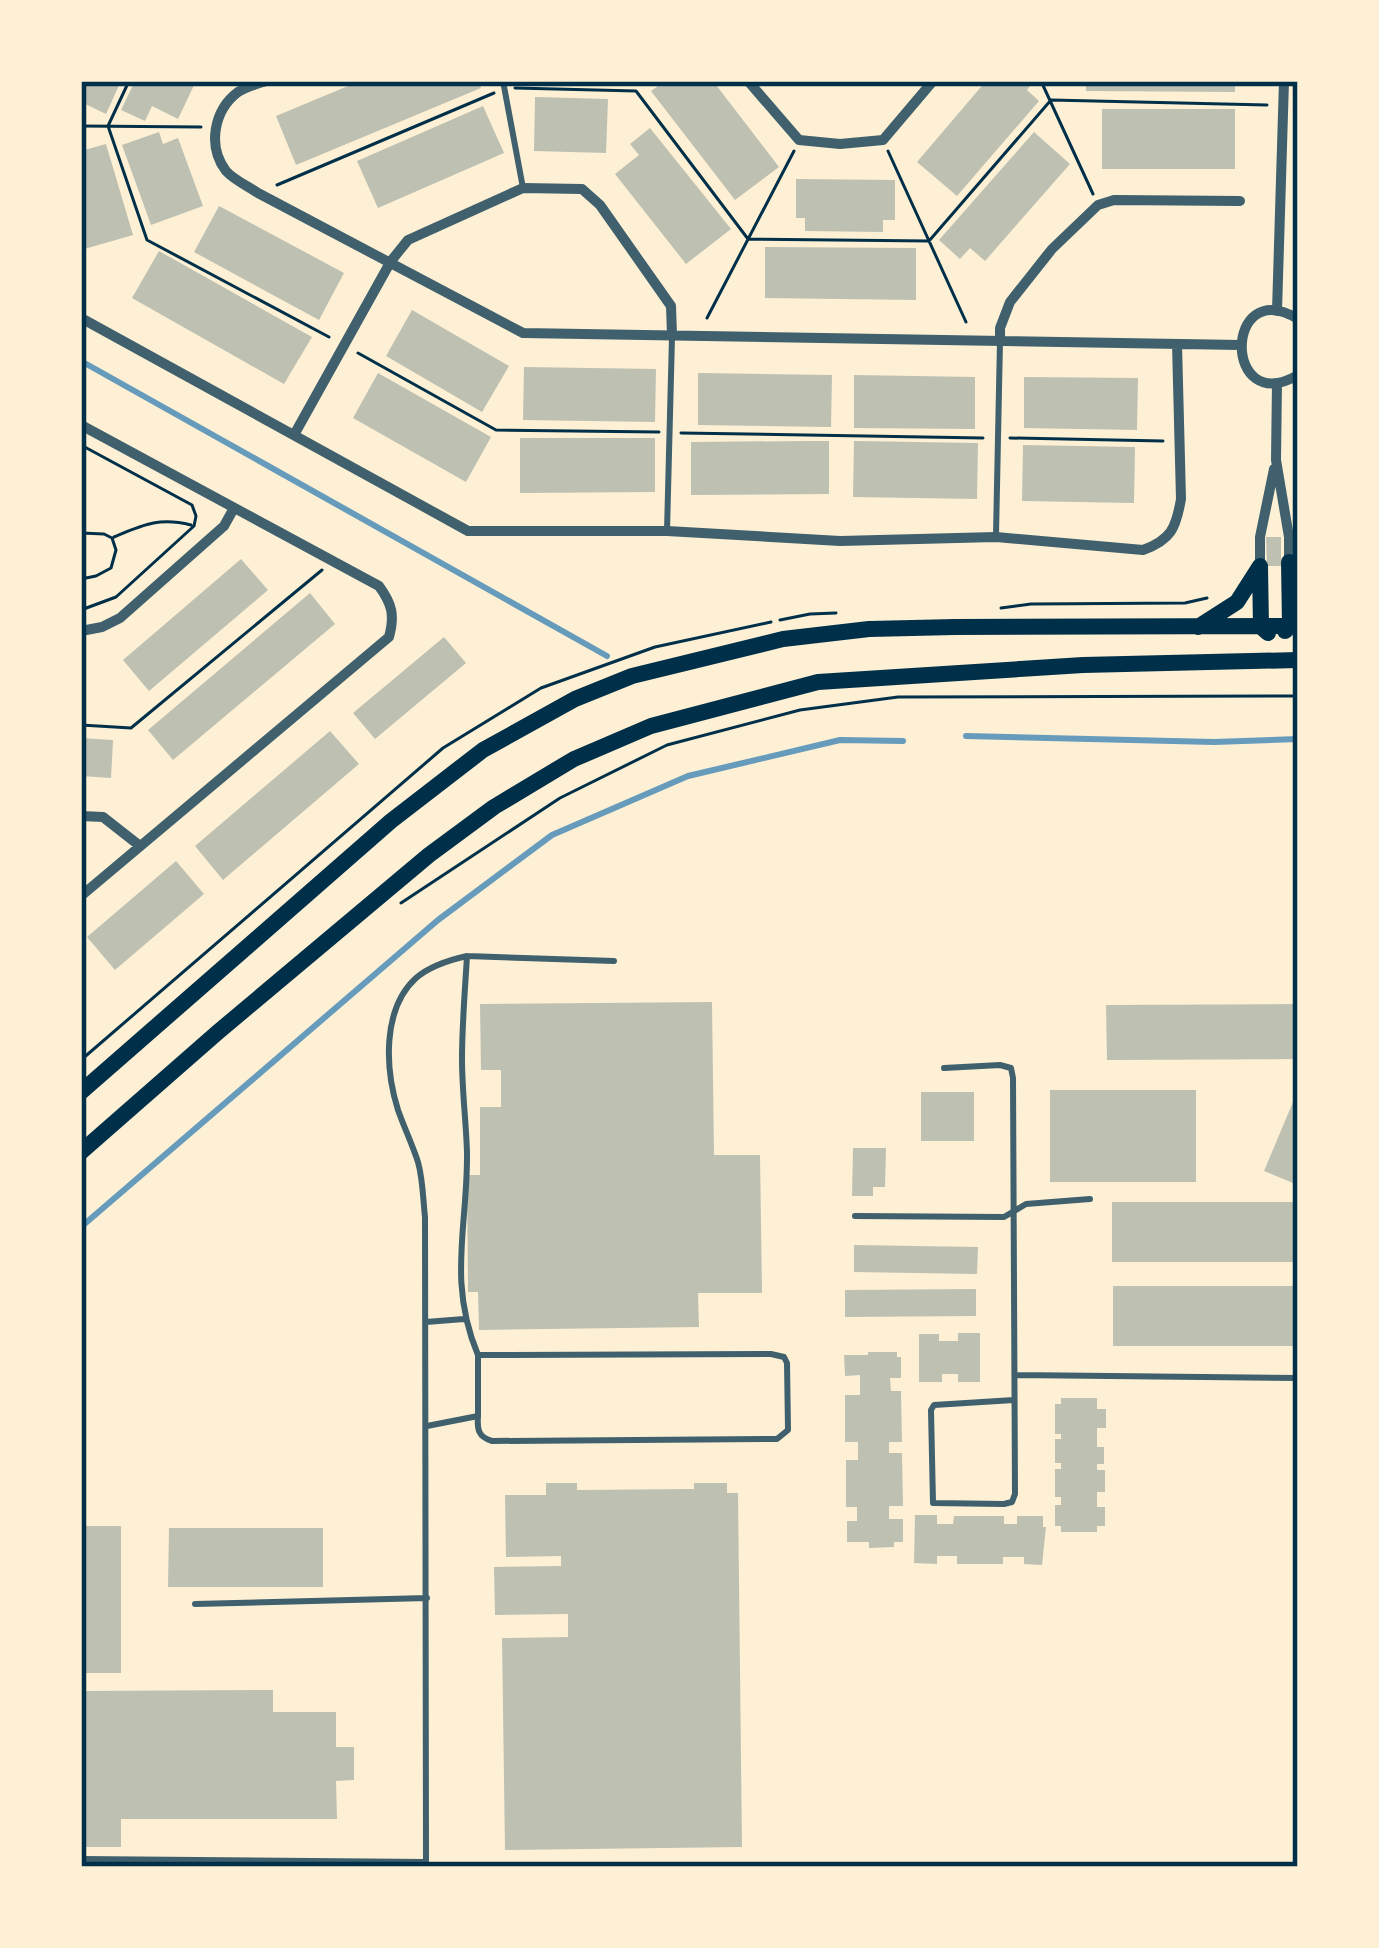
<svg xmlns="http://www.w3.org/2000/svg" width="1379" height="1948" viewBox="0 0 1379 1948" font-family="Barlow,sans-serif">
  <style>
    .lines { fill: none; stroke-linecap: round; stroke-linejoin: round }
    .stream { stroke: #669bbc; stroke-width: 6 }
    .building { fill: #bec0b2 }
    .path { stroke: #003049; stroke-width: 3 }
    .service { stroke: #3f606c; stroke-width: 6 }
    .minor { stroke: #3f606c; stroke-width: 10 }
    .primary { stroke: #003049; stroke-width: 16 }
    .neatline { fill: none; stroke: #003049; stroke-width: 4.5 }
  </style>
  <rect width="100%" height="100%" fill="#fdf0d5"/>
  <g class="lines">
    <path class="stream" d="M81 361 607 656
      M966 736 1214 742 1298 739
      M81 1227 438 920 552 835 688 776 840 740 903 741"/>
  </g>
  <path class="building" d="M81 81H121L106 114 81 102Z
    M135 81H196L178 119 152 106 145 121 121 110Z
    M360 81H478L481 88 296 165 276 116Z
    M665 81H713L779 167 735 200 651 91Z
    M986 81H1029L1032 83 1027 90 1039 101 957 196 917 162Z
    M1086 81H1235V92L1086 91Z
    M535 97 608 99 606 153 534 151Z
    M483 106 504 153 378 208 357 161Z
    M1102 109H1235V169H1102Z
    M650 128 731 229 686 264 615 174 639 155 630 144Z
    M159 132 163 144 178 138 203 206 151 225 122 145Z
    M1034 132 1070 164 985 261 970 248 960 259 939 240Z
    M106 144 133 235 81 250V151Z
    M796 179 895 180V220H883V232L805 231V218H796Z
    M219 206 344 273 319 320 194 252Z
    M765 247 916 248V300L765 298Z
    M159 251 312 337 284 384 132 298Z
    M412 310 509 366 482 412 386 356Z
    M524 367 656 369 655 422 523 420Z
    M378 373 491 437 466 482 353 418Z
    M698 373 832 375 831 427 698 425Z
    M854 375 975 377V429L854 428Z
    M1024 377 1138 378 1137 430 1024 428Z
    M520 438H655V492L520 493Z
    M806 441H829V494L691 495V442Z
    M854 441 978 443 977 499 853 497Z
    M1023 445 1135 447 1134 503 1022 501Z
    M1266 537H1281V566H1267Z
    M241 559 268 590 149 691 123 660Z
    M310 593 335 624 173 760 148 730Z
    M444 637 466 663 375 739 353 713Z
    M330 731 359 764 223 880 195 846Z
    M81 738 113 740 111 778 81 776Z
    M176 861 204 894 115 970 87 937Z
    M712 1002 714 1155H760L762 1293H698L699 1327 479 1330 478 1292H468L467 1175H480V1107H501V1070H481L480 1004Z
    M1298 1004V1059L1107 1060 1106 1005Z
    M1050 1090H1196V1182H1050Z
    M1298 1090V1185L1264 1171Z
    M921 1092H974V1141H921Z
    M853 1148H886L885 1187H873V1196H852Z
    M1112 1202H1298V1262H1112Z
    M854 1245 978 1247 977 1274 854 1272Z
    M1113 1286H1298V1346H1113Z
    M976 1289V1316L845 1317V1290Z
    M958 1333H980V1382H958V1374H942V1382H919V1334H939V1341H958Z
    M868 1352H897V1357H901V1378H890L891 1391H901L902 1442H889V1453H902L903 1506H889V1519H903V1542H894V1547L869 1548V1542H847V1521H857V1507H846V1460H858V1442H845V1395H860V1375L845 1376 844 1355H868Z
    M1061 1398H1097V1409H1106V1428H1097V1447H1104V1464H1097V1470H1105V1492H1097V1507H1105V1526H1097V1532H1061V1526H1055V1505H1061V1497H1055V1469H1061V1463H1055V1439H1061V1434H1055V1404H1061Z
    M546 1483H577V1490L694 1489V1483H727V1493H738L742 1847 505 1850 502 1638 568 1637V1614L495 1615 494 1567 561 1566V1556L506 1557 505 1495H546Z
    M915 1515H937V1524H953L954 1516H1004V1524H1017V1516H1043V1527H1046L1042 1565 1024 1564V1557H1003V1564H957V1556H937V1564L914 1563Z
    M81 1526H121V1673H81Z
    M169 1528H323V1587H168Z
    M273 1690V1712H336V1747H354V1780L336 1781 337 1819H121V1847H81V1691Z"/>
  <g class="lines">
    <path class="path" d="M129 81 108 126 147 240 329 337
      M1041 81 1093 194
      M515 88 636 91 748 239 929 241 1051 100 1267 105
      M81 126 201 127
      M888 151 966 322
      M277 185 494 93
      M707 318 794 151
      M358 353 496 430 659 432
      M681 433 983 438
      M1010 438 1163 441
      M81 445 192 505 196 516 194 526 116 597 81 610
      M81 533 104 534 112 538 116 550 111 568 96 576 81 579
      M114 537C143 525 159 517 191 525
      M81 591 85 607
      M1001 608 1031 604 1185 603 1207 598
      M780 620 810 614 836 613
      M81 725 131 728 322 570
      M401 903 560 798 667 745 800 710 898 697 1298 696
      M81 1060 443 748 541 688 655 647 771 622"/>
    <path class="service" d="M503 81 523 188
      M667 531 672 337
      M996 535 1000 341
      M467 956C465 990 462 1025 462 1059 462 1090 466 1121 467 1152 468 1226 447 1281 478 1355
      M944 1068 1000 1065 1011 1068 1013 1078 1015 1494 1012 1502 1004 1504 933 1503 931 1410 934 1405 1014 1400
      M855 1216 1004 1217 1026 1204 1090 1199
      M426 1322 464 1319
      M1016 1375 1298 1378
      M427 1426 478 1416C477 1429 478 1437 492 1441L777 1439 788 1430 787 1363 784 1357 771 1354 478 1355V1416
      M195 1604 427 1598
      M81 1859 425 1862
      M426 1867 425 1217C423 1199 423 1180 418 1162 412 1144 404 1127 398 1110 385 1069 382 1009 416 978 430 966 449 960 467 956L614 961"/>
    <path class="minor" d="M266 81C257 84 246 87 238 92 214 110 207 146 226 171 234 180 248 186 258 193L523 333 1240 345
      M748 81 799 140 840 144 883 140 933 81
      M1277 311 1284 81
      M81 318 468 531H667L840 541 996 537 1143 550C1171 540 1176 528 1181 499L1177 344
      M1298 319C1223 274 1223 419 1298 375
      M1000 341V328L1010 302 1052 249 1098 205 1114 200 1240 201
      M1277 383 1276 460 1289 537V562
      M81 425 379 586C392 604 395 615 389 637L81 896
      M294 435 391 261 408 240 523 188 582 189 600 205 671 306 672 335
      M1260 566V537L1274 469
      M81 631 102 627 120 618 224 526 234 508
      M81 816 103 817 140 846"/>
    <path class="primary" d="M1260 567 1261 627 1268 633
      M1198 627 1237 602 1260 566
      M1285 631 1290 626 1289 562
      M81 1092 391 821 483 750 575 699 632 676 783 639 869 629 955 627 1298 626
      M81 1152 218 1032 429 855 494 807 574 759 651 726 818 682 1083 665 1298 660"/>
  </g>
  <rect width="1379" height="1948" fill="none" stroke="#fdf0d5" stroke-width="168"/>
  <rect x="84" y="84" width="1211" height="1780" class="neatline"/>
</svg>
